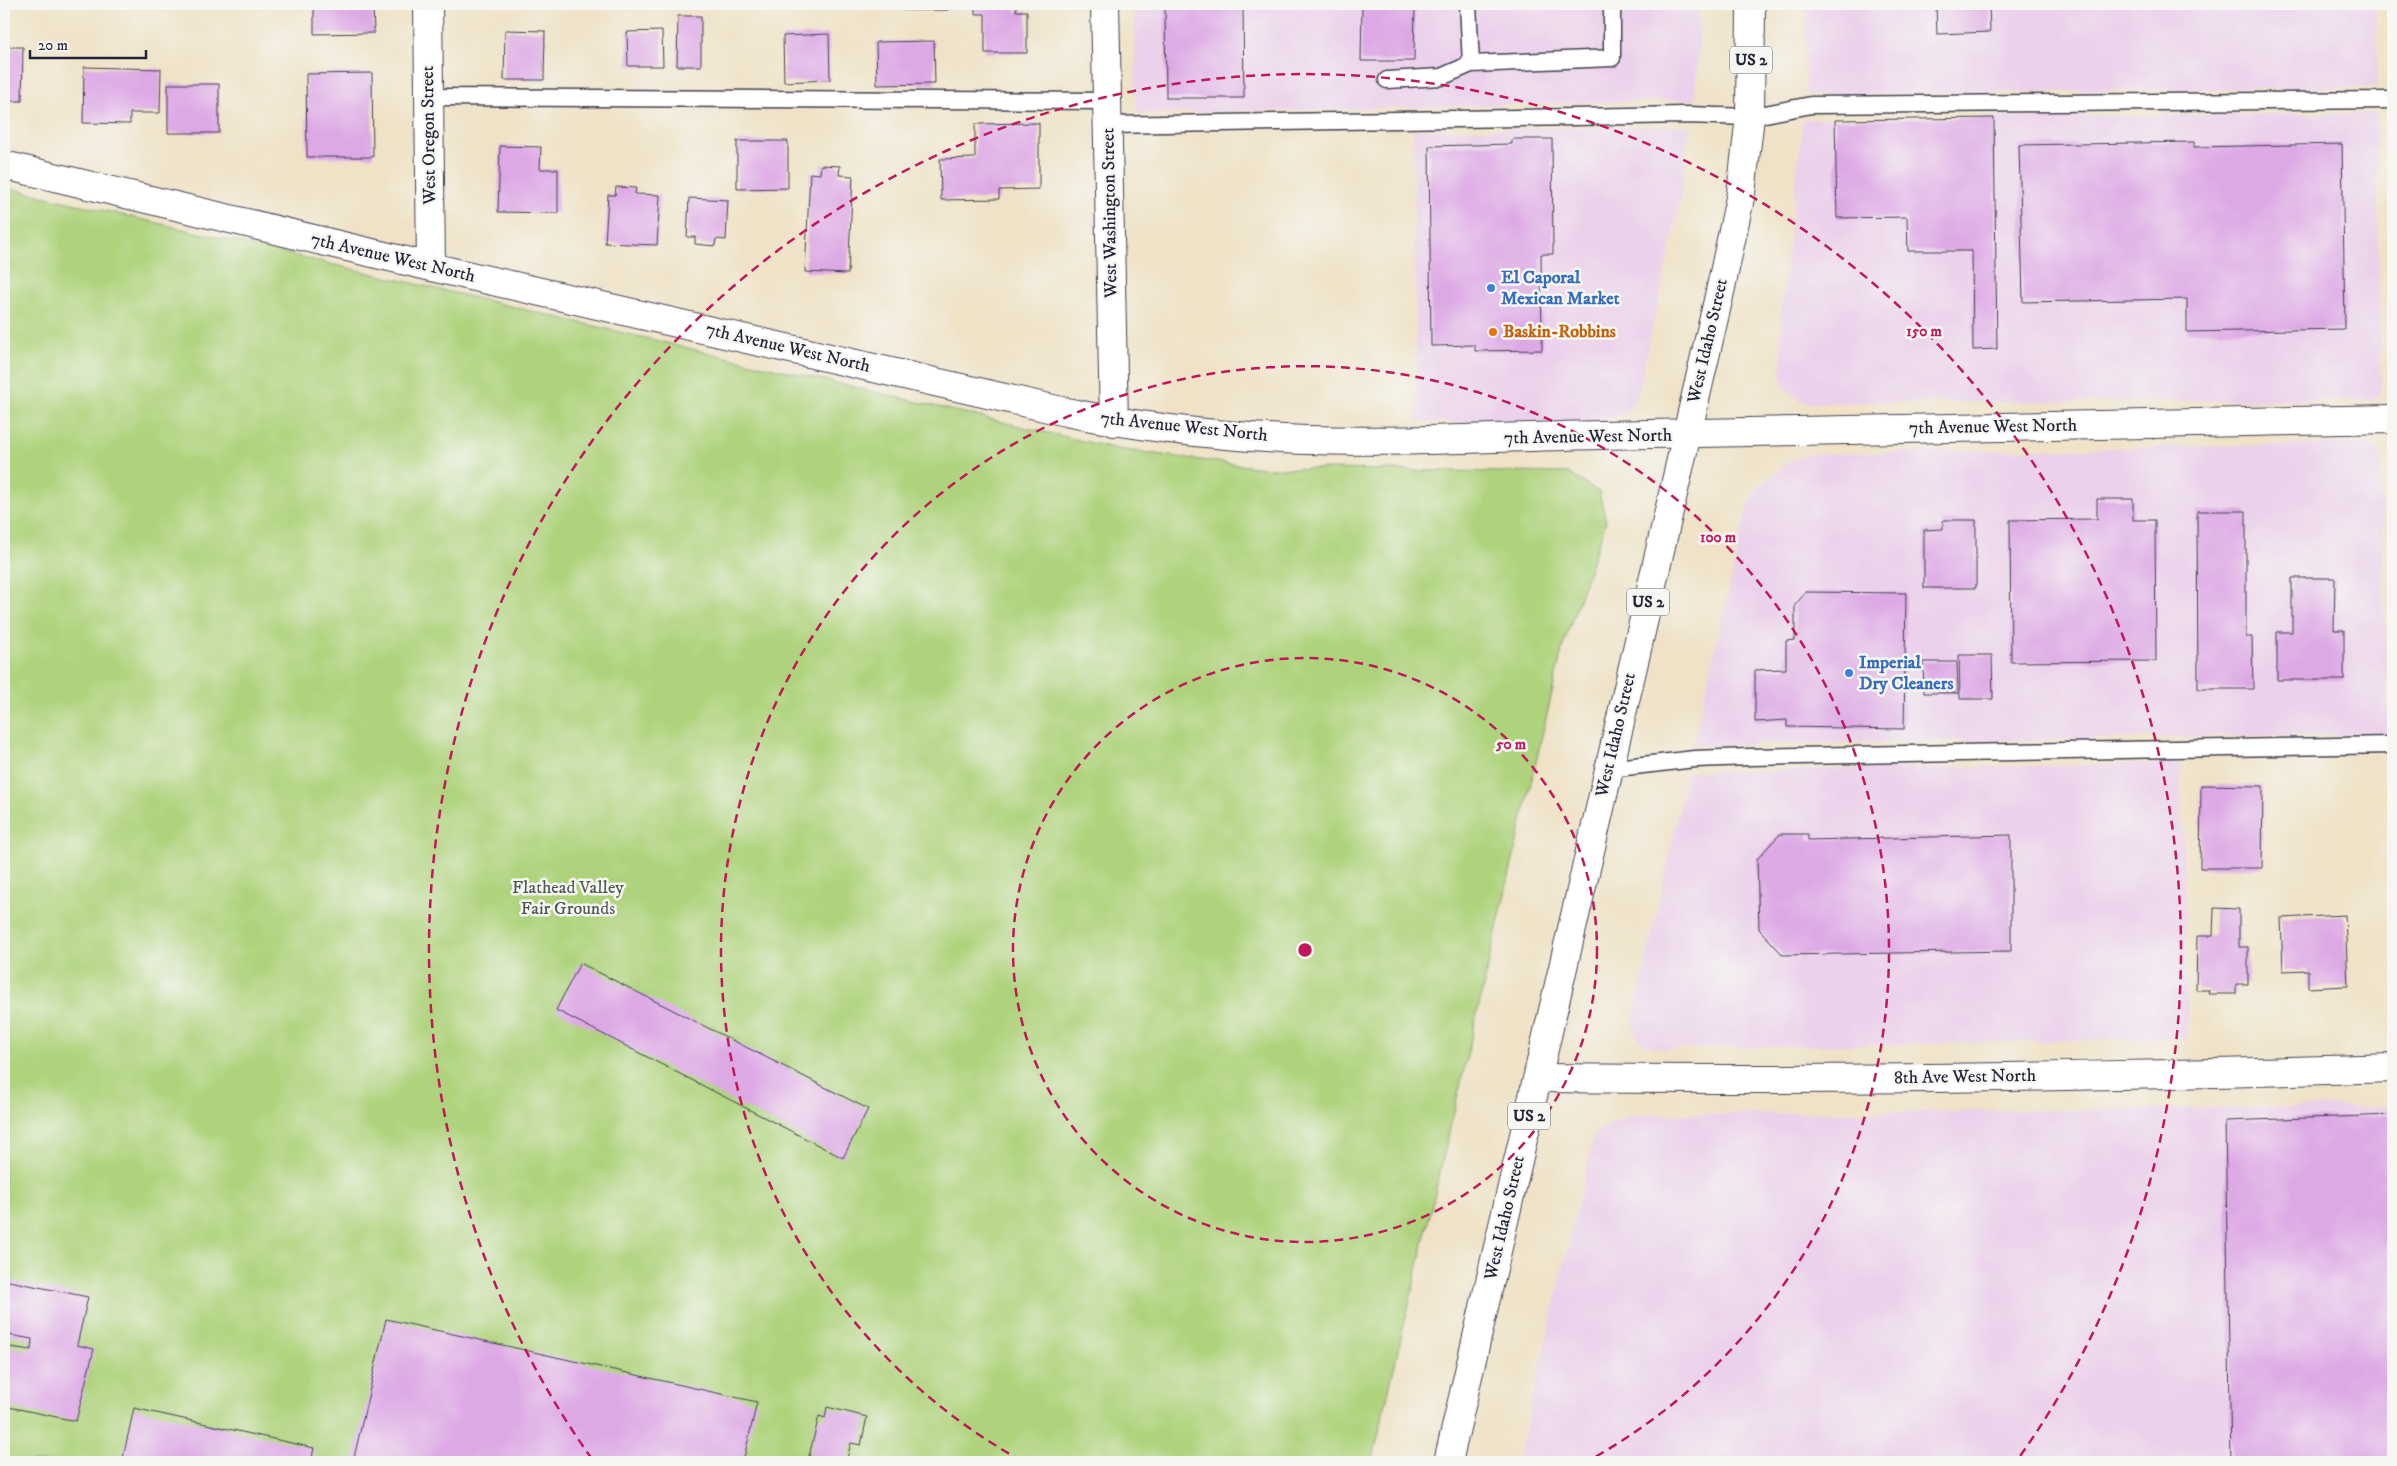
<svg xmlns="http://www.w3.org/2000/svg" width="2397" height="1466" viewBox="0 0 2397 1466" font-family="'IM FELL DW Pica',serif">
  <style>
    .built { fill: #ebd1eb }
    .green { fill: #afd37d; stroke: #687a5c }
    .building { fill: #dda9e5 }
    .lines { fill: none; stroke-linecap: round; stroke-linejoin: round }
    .service-casing { stroke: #413f50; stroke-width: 19 }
    .minor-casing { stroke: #413f50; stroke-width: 30 }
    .trunk-casing { stroke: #413f50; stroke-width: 30 }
    .service { stroke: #fff; stroke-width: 16 }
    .minor { stroke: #fff; stroke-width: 28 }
    .trunk { stroke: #fff; stroke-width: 28 }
    .ring { fill: none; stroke: #c2185b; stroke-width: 2.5; stroke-dasharray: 9 6 }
    .shop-dot { fill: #3f7fe0; stroke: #f6f6f2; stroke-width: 2 }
    .food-dot { fill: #e8710a; stroke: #f6f6f2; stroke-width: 2 }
    .labels { text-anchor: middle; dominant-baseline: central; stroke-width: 5; stroke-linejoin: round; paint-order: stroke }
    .shield { fill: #f6f6f2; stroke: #626272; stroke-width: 1 }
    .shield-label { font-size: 16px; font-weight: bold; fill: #22223b }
    .street-label { font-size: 18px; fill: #22223b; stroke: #f6f6f2 }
    .shop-label { font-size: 18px; font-weight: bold; fill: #366cbe; stroke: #f6f6f2; text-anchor: start }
    .food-label { font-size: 18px; font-weight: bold; fill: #c56008; stroke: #f6f6f2; text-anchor: start }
    .park-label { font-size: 18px; fill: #4c574f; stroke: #f6f6f2 }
    .centre { fill: #c2185b; stroke: #f6f6f2; stroke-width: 2.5 }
    .ring-label { font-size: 15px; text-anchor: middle; font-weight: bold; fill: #c2185b; stroke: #f6f6f2; stroke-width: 5; stroke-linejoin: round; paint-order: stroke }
  </style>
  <rect width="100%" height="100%" fill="#f6f6f2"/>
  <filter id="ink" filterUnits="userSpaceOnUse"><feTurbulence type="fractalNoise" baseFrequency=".02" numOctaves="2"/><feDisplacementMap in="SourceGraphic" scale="10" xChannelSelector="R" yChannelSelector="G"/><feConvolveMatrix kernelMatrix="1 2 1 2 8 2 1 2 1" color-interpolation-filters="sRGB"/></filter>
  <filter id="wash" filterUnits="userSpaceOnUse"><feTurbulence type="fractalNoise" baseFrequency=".0096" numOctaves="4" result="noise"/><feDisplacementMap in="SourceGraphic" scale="20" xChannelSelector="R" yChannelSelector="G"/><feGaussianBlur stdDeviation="1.12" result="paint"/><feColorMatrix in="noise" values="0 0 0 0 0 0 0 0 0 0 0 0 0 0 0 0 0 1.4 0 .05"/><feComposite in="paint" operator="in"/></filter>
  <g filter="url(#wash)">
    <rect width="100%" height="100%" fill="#efe2c6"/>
    <path class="built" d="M1134 4H1699V47L1695 100 1136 114Z
      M1807 4H2376L2378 87 1805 95Z
      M2376 113 2381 387 2379 395 2370 400 1811 403 1800 401 1784 388 1781 375V309L1803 119Z
      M1690 126 1680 200 1638 394 1631 407 1621 415 1598 422H1417L1413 130Z
      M2367 443 2374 447 2380 457 2388 734 1693 745 1748 505 1759 486 1794 459 1812 454Z
      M2181 763 2188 1038 1665 1049 1643 1044 1635 1033 1633 1024 1687 772Z
      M2393 1106V1462H1518L1593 1139 1601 1129 1624 1118 1638 1115Z"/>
    <path class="green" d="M4 187 1117 449 1263 468 1568 473 1599 492 1606 521 1563 646 1372 1462H4Z"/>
    <g id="blocks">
      <path class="building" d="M314 4H373L374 33 314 34Z
        M902 4H948V10H902Z
        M975 4H1016V11H1027V53H985V14H975Z
        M1165 4H1243L1244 98H1166Z
        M1362 4H1415L1414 61H1361Z
        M1936 4H1989L1990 32 1937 34Z
        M678 16H701V66H677Z
        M505 30 545 31 544 80H504Z
        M662 31 663 66H628L627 32Z
        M829 34 830 80 784 82 783 36Z
        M934 41 935 84 877 85 876 42Z
        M4 47H23L22 101H4Z
        M84 67 161 69 160 113H130V124L83 123Z
        M372 73 373 157H307L306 74Z
        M168 84H219V133H168Z
        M1994 118 1997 349 1973 350 1972 251H1908L1907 217 1837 218 1835 120Z
        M1039 123V189L999 190V199L941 200 940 159 975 158V124Z
        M1512 139H1552L1553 254H1541L1542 350 1475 351V345L1431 346 1429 146 1512 144Z
        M737 141H788V188L737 189Z
        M2194 142V147L2342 144 2345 329 2187 332V299L2023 302 2019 145Z
        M500 146 541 147 540 169H558V213L498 212Z
        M821 165 840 166 839 175 853 176 848 274 805 272 810 173 820 174Z
        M616 187 636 188 635 194 660 195 657 245 605 243 608 195H615Z
        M689 198 728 200 726 240 716 239 715 246 695 244V237H687Z
        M2097 499H2133V520H2155L2156 661 2011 662 2010 520 2097 519Z
        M2197 511H2246V637H2252L2253 689H2198Z
        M1943 520H1976V588H1924V530L1943 529Z
        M2292 578H2335L2334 630H2344V680H2277V632H2292Z
        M1806 592 1906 593 1904 729 1787 727V720L1755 722V670L1786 669V641L1795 640V605Z
        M1959 655H1992L1993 699H1960Z
        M1923 662H1957L1958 693H1924Z
        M2201 785 2263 786 2262 868H2200Z
        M1780 834H1808V840L2011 835V951L1783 955 1759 929 1757 859Z
        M2214 908 2239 909V947H2248V984H2236V994H2208L2209 990H2196L2197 936H2213Z
        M2345 915 2348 986 2308 988V970L2283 971 2281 918Z
        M580 963 868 1109 843 1158 556 1010Z
        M2393 1115V1462H2231L2225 1121Z
        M4 1280 88 1297 77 1345 94 1349 76 1421 4 1406V1374L10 1347 31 1350 32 1339 4 1334Z
        M386 1319 757 1402 743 1462H353Z
        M827 1407 867 1417 861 1445 851 1443 846 1462H817L808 1460 819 1416 825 1418Z
        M134 1408 314 1448 311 1462H122Z"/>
    </g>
  </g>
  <g filter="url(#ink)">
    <use href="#blocks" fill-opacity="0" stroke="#413f50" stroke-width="1"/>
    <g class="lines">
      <g class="service-casing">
        <path id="service" d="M1468 4 1471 64 1612 58V4
          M1387 80 1441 77 1471 64
          M429 97 1108 101
          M1108 125 1686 115 1750 117 1811 105 2393 100
          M1608 769 1695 759 1750 757 2393 745"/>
      </g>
      <g class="minor-casing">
        <path id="minor" d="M428 4 431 267
          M1105 4 1114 422
          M4 165 431 267 1066 412C1145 428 1226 437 1306 440 1404 443 1503 437 1601 435L2393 419
          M1538 1078C1823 1081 2108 1077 2393 1068"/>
      </g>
      <g class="trunk-casing">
        <path id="trunk" d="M1448 1462 1720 292 1741 193 1750 117 1751 4"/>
      </g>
      <use href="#service" class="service"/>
      <use href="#minor" class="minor"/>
      <use href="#trunk" class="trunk"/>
    </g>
  </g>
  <g class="ring">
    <circle cx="1305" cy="950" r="292"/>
    <path d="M1022 1461A584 584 0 1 1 1588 1461"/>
    <path d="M592 1459A876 876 0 1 1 2018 1459"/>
  </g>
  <g class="shop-dot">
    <circle cx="1491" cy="288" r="5"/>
    <circle cx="1849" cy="673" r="5"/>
  </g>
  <circle class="food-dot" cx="1493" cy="332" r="5"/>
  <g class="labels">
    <g class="shield">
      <rect x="1730" y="46.5" width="42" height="27" rx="4"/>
      <rect x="1627" y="588.5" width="42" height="27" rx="4"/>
      <rect x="1508" y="1102.5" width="42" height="27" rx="4"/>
    </g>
    <g class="shield-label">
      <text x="1751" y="60">US 2</text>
      <text x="1648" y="602">US 2</text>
      <text x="1529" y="1116">US 2</text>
    </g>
    <g class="street-label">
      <text transform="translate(429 135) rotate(-91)">West Oregon Street</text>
      <text transform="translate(1110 213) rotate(-91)">West Washington Street</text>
      <text transform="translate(393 258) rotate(13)">7th Avenue West North</text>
      <text transform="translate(1708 341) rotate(-77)">West Idaho Street</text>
      <text transform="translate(788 348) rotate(13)">7th Avenue West North</text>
      <text transform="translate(1184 427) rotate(6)">7th Avenue West North</text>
      <text transform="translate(1993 427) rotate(-1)">7th Avenue West North</text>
      <text transform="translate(1588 437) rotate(-1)">7th Avenue West North</text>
      <text transform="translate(1616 735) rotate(-77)">West Idaho Street</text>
      <text transform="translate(1965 1077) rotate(-1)">8th Ave West North</text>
      <text transform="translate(1505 1218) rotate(-77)">West Idaho Street</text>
    </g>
    <g class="shop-label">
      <text x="1501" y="278">El Caporal<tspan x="1501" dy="21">Mexican Market</tspan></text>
      <text x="1859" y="663">Imperial<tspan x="1859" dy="21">Dry Cleaners</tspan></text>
    </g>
    <g class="food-label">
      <text x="1503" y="332">Baskin-Robbins</text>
    </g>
    <g class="park-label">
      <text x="568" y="888">Flathead Valley<tspan x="568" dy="21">Fair Grounds</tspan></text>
    </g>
  </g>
  <circle cx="1305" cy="950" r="8" class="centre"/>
  <g class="ring-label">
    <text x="1924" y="336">150 m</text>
    <text x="1718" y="542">100 m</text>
    <text x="1511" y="749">50 m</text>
  </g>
  <rect width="2397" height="1466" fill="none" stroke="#f6f6f2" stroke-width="20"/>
  <path d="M30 50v8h116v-8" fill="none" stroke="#22223b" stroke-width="2.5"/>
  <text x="38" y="50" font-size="15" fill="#22223b" stroke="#f6f6f2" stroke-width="4" paint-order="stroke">20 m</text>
</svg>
